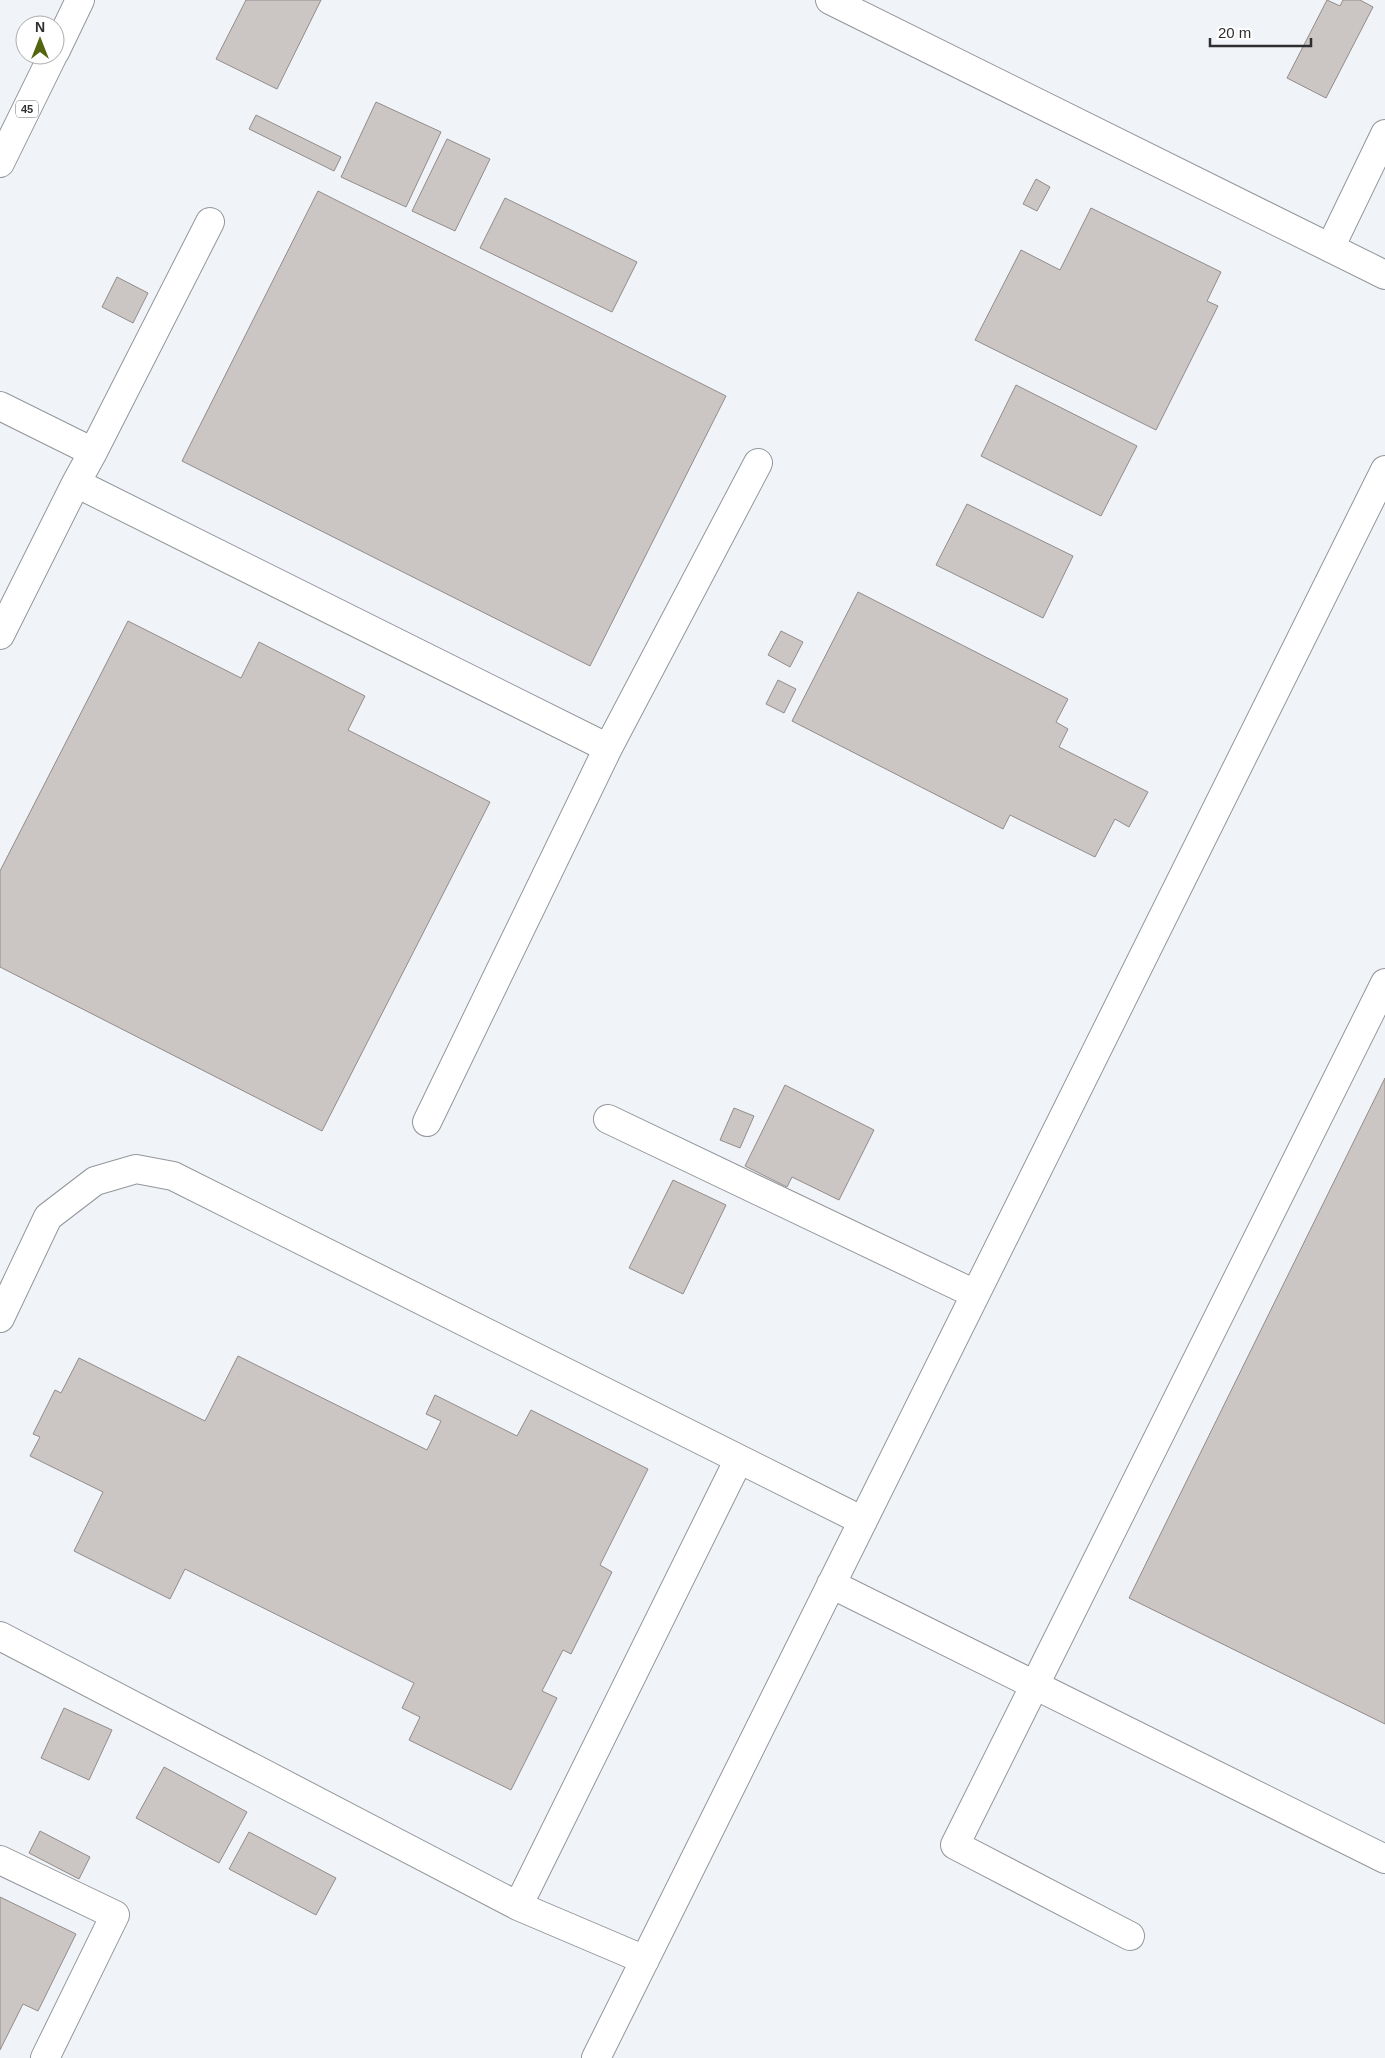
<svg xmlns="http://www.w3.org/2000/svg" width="1385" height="2058" viewBox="0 0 1385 2058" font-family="Arial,sans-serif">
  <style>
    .building { fill: #cbc5c4; stroke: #928d8b }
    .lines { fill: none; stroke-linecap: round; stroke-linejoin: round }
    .minor-casing { stroke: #93969a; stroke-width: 30 }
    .major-casing { stroke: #93969a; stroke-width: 30 }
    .minor { stroke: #fff; stroke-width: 28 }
    .major { stroke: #fff; stroke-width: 28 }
    .labels { text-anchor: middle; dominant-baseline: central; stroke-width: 4; stroke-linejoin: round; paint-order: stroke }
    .shield { fill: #fff; stroke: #6d6d6e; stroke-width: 1 }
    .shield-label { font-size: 11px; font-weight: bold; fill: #2e2e30 }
  </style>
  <rect width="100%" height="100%" fill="#f0f3f7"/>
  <path class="building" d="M246 0H321L277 89 216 59Z
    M1327 0 1340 6 1343 0H1360L1373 7 1326 98 1287 78Z
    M376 102 441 132 406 207 341 177Z
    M256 115 341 157 334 171 249 129Z
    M447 139 490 159 455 231 412 211Z
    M1036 179 1050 187 1037 211 1023 204Z
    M318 191 726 396 590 666 182 461Z
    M505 198 637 262 612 312 480 248Z
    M1091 208 1221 272 1207 301 1218 306 1156 430 975 340 1021 250 1060 270Z
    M117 277 148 293 133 323 102 307Z
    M1016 385 1137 446 1101 516 981 456Z
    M967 504 1073 556 1043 618 936 565Z
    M858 592 1068 699 1056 722 1068 729 1059 747 1148 792 1129 827 1115 819 1095 857 1010 815 1003 829 792 721Z
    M128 621 241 678 259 642 365 696 348 730 490 802 322 1131 0 967V871Z
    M781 631 803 642 790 667 768 655Z
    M778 680 796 689 784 713 766 704Z
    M1385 1078V1724L1129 1598Z
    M785 1085 874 1130 839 1200 792 1177 787 1187 745 1166Z
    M734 1108 754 1116 740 1148 720 1140Z
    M673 1180 726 1205 683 1294 629 1268Z
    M238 1356 427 1450 441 1421 426 1414 435 1395 517 1436 531 1410 648 1469 600 1565 612 1572 571 1654 563 1650 542 1691 557 1698 511 1790 409 1740 420 1717 402 1708 414 1683 185 1569 170 1599 74 1551 103 1492 30 1456 40 1437 33 1434 55 1390 61 1393 79 1358 205 1421Z
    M64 1708 112 1730 89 1780 41 1758Z
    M164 1767 247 1812 219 1863 136 1818Z
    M40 1831 90 1857 79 1879 29 1853Z
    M249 1832 336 1878 316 1915 229 1869Z
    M0 1897 76 1934 38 2011 23 2004 0 2050Z"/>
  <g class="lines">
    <g class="minor-casing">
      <path id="minor" d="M830 0 1385 275
        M1330 248 1385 134
        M0 406 93 452 76 483 608 748 758 463
        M93 452 210 222
        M0 635 76 483
        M608 1119 975 1294
        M427 1122 608 748
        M0 1318 48 1217 95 1181 136 1169 173 1176 863 1521
        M831 1584 1385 1859
        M0 1636 518 1906 645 1960
        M0 1860 115 1915 45 2058
        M518 1906 739 1459
        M1130 1936 955 1845 1385 983
        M596 2058 1385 470"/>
    </g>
    <g class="major-casing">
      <path id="major" d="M55 52 80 0
        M0 163 53 55"/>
    </g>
    <use href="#minor" class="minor"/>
    <use href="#major" class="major"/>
  </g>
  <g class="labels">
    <rect class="shield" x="16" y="100.5" width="22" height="17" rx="4"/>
    <g class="shield-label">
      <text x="27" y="109">45</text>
    </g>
  </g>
  <g transform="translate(40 40)"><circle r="24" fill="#ffffff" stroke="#ababac"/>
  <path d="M0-4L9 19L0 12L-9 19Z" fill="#54650f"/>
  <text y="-8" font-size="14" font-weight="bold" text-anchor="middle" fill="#2e2e30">N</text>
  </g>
  <path d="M1210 38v8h101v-8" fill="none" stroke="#2e2e30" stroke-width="2.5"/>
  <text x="1218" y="38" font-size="15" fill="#2e2e30" stroke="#ffffff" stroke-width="4" paint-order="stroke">20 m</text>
</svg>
